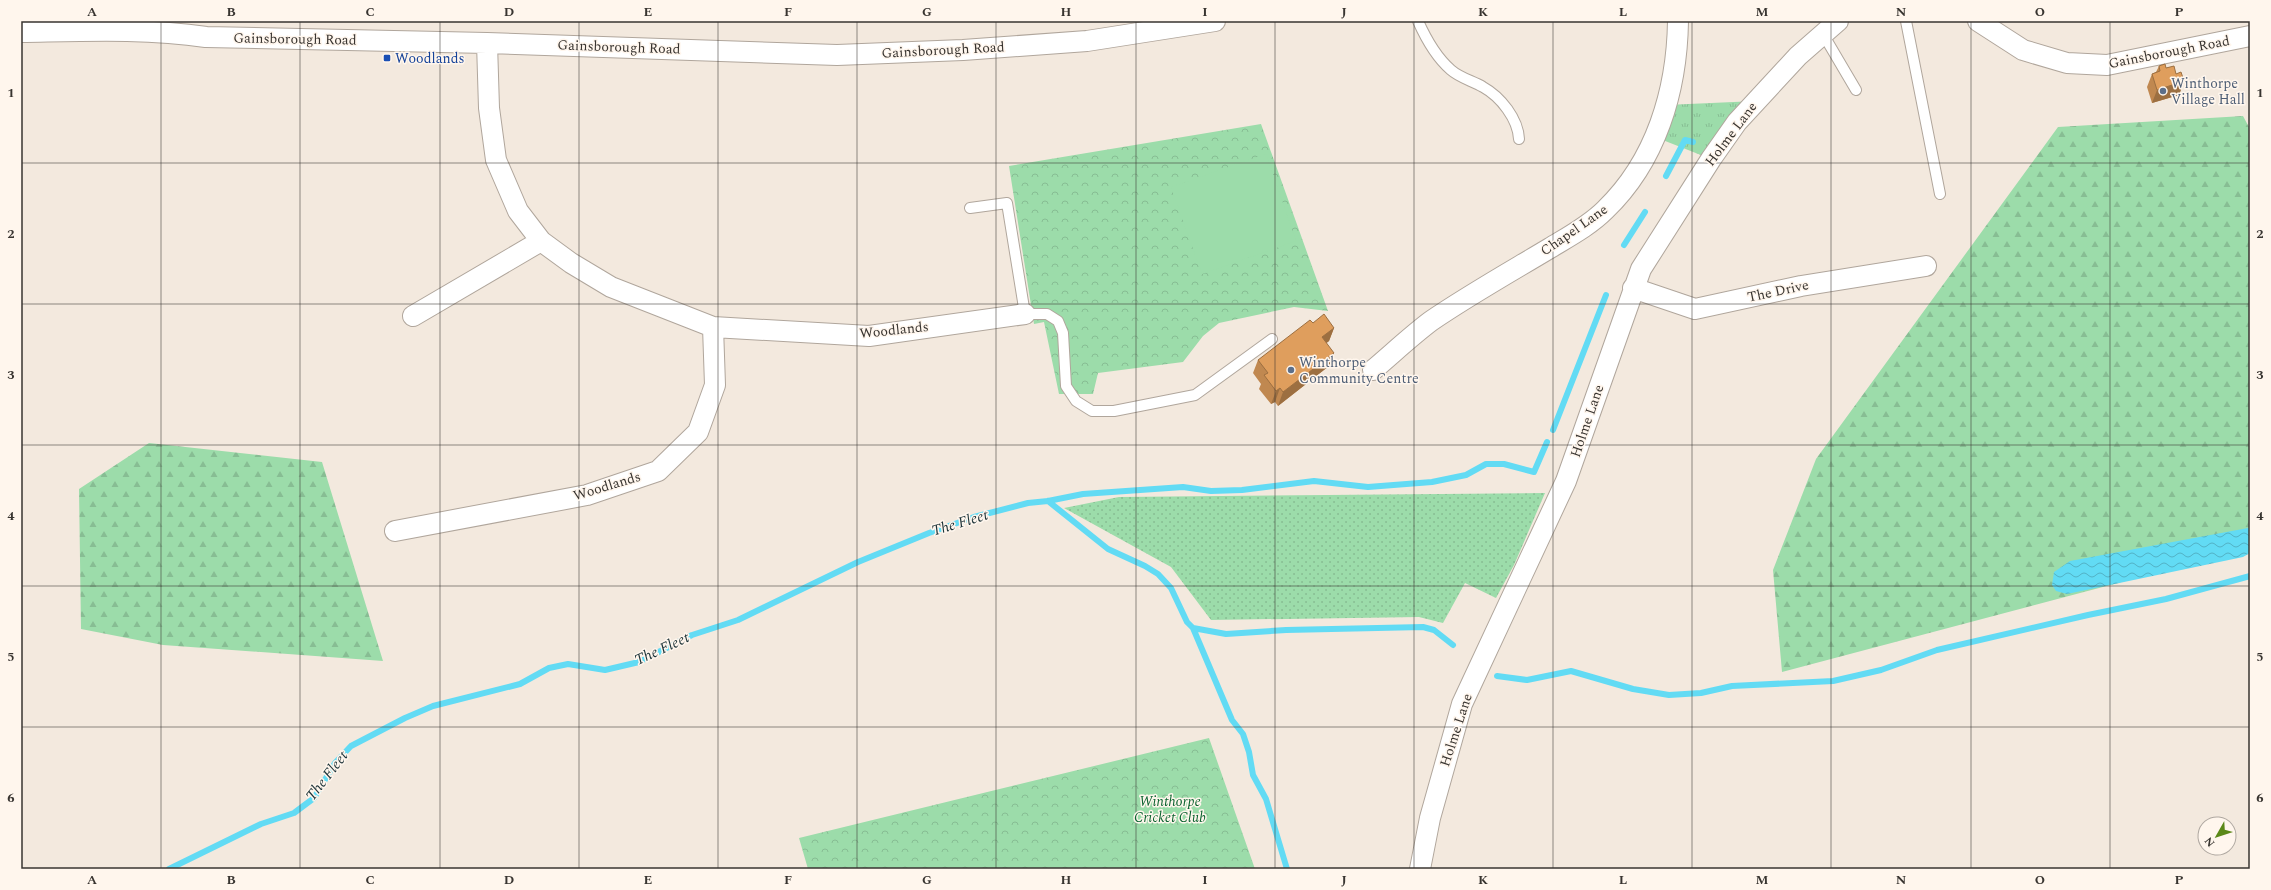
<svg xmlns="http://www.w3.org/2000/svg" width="2271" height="890" viewBox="0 0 2271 890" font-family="Spectral,serif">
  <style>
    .grass { fill: url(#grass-tufts) }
    .forest { fill: url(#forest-firs) }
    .park { fill: url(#park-crowns) }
    .garden { fill: url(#garden-dots) }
    .pitch { fill: #9cdcaa }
    .water { fill: url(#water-waves) }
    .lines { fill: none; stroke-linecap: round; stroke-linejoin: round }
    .stream { stroke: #62dbf4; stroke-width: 6 }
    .service-casing { stroke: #b0a69c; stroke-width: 12 }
    .minor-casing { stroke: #b0a69c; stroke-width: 22 }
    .service { stroke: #fff; stroke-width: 10 }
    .minor { stroke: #fff; stroke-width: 20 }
    .wall { fill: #c08850 }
    .shaded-wall { fill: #9c6f41 }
    .building { fill: #df9e5d; stroke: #9c6f41 }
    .grid { fill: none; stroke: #383430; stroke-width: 1; stroke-opacity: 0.55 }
    .transit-dot { fill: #1a4fb4; stroke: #fff6ed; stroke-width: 1.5 }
    .service-dot { fill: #5c6f8a; stroke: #fff6ed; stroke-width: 1.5 }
    .labels { text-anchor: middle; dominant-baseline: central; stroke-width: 3; stroke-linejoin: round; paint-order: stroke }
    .street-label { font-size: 14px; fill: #383430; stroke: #fff6ed }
    .transit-label { font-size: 14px; fill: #164399; stroke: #fff6ed; text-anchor: start }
    .service-label { font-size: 14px; fill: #4e5e75; stroke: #fff6ed; text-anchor: start }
    .park-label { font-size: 14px; font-style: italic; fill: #0a632f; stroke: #fff6ed }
    .water-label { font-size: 15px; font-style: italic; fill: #1c3237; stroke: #fff6ed }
    .neatline { fill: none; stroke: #383430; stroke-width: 1.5 }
    .grid-label { font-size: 13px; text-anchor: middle; font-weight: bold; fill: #383430 }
  </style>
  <defs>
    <pattern id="grass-tufts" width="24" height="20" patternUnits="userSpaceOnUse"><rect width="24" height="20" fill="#9cdcaa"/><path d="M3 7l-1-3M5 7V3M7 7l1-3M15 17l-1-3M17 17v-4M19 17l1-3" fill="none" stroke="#87bd93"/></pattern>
    <pattern id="forest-firs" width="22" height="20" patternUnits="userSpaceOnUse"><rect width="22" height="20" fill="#9cdcaa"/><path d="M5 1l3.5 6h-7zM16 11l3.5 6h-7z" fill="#87bd93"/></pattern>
    <pattern id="park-crowns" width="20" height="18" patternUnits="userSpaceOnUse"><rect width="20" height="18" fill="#9cdcaa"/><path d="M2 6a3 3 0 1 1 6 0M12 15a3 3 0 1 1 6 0" fill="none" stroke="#87bd93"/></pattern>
    <pattern id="garden-dots" width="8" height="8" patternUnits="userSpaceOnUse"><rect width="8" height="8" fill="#9cdcaa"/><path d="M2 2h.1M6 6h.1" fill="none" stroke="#87bd93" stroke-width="1.8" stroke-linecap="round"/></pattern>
    <pattern id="water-waves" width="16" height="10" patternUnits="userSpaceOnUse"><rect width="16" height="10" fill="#62dbf4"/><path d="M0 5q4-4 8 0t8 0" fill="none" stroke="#52b2c6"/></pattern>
  </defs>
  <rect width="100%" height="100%" fill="#f3e9de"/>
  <path class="grass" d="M1756 101 1711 159 1655 137 1666 105Z"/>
  <path class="forest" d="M2243 116 2250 129V548L1782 672 1773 570 1816 459 2058 127Z
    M149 443 322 462 383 661 163 645 81 629 79 489Z"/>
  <path class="park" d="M1261 124 1328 311 1294 307 1219 323 1203 336 1183 362 1098 373 1093 394H1059L1044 322 1034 324 1009 166Z
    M1209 738 1255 869H808L799 838Z"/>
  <path class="garden" d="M1545 493 1514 565 1496 598 1465 583 1443 623 1419 617 1211 620 1171 567 1064 508 1119 497Z"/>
  <path class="pitch" d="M1266 154 1296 241 1202 274 1171 187Z"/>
  <path class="water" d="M2248 528 2250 529V553L2243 557 2067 594 2056 591 2052 585 2054 572 2070 561Z"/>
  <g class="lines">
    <path class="stream" d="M1666 176 1685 140 1693 142
      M1624 245 1645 212
      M1553 430 1606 295
      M1048 501 1108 549 1145 566 1158 574 1171 588 1187 622 1193 628 1226 634 1286 630 1423 627 1434 630 1453 645
      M1193 628 1232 720 1243 734 1249 752 1253 775 1266 799 1287 869
      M1497 676 1527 680 1571 671 1633 689 1669 695 1701 693 1732 686 1833 681 1881 670 1937 650 2088 615 2166 599 2250 576
      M169 869 261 824 294 813 314 798 335 763 351 746 405 718 433 706 520 684 549 668 568 664 605 670 639 662 692 635 738 620 858 562 929 533 974 517 1028 503 1048 501 1083 494 1183 487 1211 491 1242 490 1314 481 1368 487 1432 482 1466 475 1486 464H1504L1534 472 1547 442"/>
    <g class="service-casing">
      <path id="service" d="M1418 21C1426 39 1436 57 1451 70 1460 78 1473 81 1483 87 1501 97 1518 119 1519 139
        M1906 21 1940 194
        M1823 34 1856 90
        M970 208 1007 203 1025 314H1047L1058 321 1063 333 1066 386 1076 401 1092 411H1114L1195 395 1272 339"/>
    </g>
    <g class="minor-casing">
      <path id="minor" d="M1978 21 2023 50 2067 63 2107 65 2250 36
        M21 32C83 31 145 28 206 37L487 43 837 55 963 50 1087 41 1215 21
        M487 43 489 108 496 160 518 211 541 241 571 263 611 287 713 327 869 336 1025 314
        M1633 288 1695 309 1801 286 1926 266
        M413 316 541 241
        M1373 370C1392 354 1411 336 1431 321 1469 295 1510 272 1550 248 1568 237 1589 226 1605 210 1656 161 1677 91 1678 21
        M395 531 587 495 658 471 698 432 715 385 713 327
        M1420 869 1430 818 1462 704 1566 481 1641 269 1711 159 1737 122 1798 56 1838 21"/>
    </g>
    <use href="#service" class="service"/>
    <use href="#minor" class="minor"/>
  </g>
  <path class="wall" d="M2159 66 2166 68 2184 81 2179 95 2152 103 2147 87 2152 74 2156 72Z
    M1313 323 1334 328 1329 341 1326 343 1329 366 1278 406 1275 402 1271 404 1259 389 1261 384 1253 373 1258 360Z"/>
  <path class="shaded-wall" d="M2184 81 2179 95 2152 103 2157 90Z
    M1334 328 1329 341 1317 351 1322 337Z
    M1334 353 1329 366 1278 406 1283 392Z
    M1280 388 1275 402 1271 404 1276 391Z"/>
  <path class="building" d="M2165 64 2166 68 2174 66 2176 74 2181 72 2184 81 2157 90 2152 74 2160 71 2159 66Z
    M1324 314 1334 328 1322 337 1334 353 1283 392 1280 388 1276 391 1264 375 1268 373 1258 360 1310 320 1313 323Z"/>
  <path class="grid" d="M161 21V869M300 21V869M440 21V869M579 21V869M718 21V869M857 21V869M996 21V869M1136 21V869M1275 21V869M1414 21V869M1553 21V869M1692 21V869M1831 21V869M1971 21V869M2110 21V869M21 163H2250M21 304H2250M21 445H2250M21 586H2250M21 727H2250"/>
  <rect class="transit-dot" x="383" y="54" width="8" height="8" rx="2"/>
  <g class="service-dot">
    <circle cx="2163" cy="91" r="4"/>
    <circle cx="1291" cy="370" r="4"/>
  </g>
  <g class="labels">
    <g class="street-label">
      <text transform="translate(295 39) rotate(1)">Gainsborough Road</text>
      <text transform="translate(619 47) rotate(2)">Gainsborough Road</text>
      <text transform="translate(943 50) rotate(-3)">Gainsborough Road</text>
      <text transform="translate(2169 52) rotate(-11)">Gainsborough Road</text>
      <text transform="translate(1731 134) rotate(-53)">Holme Lane</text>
      <text transform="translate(1574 230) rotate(-35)">Chapel Lane</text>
      <text transform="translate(1778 291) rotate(-12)">The Drive</text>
      <text transform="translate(894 330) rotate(-6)">Woodlands</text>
      <text transform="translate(1587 421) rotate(-71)">Holme Lane</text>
      <text transform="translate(607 486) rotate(-17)">Woodlands</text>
      <text transform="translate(1456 730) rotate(-72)">Holme Lane</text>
    </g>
    <g class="transit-label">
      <text x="395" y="58">Woodlands</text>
    </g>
    <g class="service-label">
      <text x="2171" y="83">Winthorpe<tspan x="2171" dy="16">Village Hall</tspan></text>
      <text x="1299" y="362">Winthorpe<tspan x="1299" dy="16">Community Centre</tspan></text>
    </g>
    <g class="park-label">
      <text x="1170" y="801">Winthorpe<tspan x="1170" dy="16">Cricket Club</tspan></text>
    </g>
    <g class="water-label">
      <text transform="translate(960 523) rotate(-17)">The Fleet</text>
      <text transform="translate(662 649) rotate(-25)">The Fleet</text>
      <text transform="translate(327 776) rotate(-52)">The Fleet</text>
    </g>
  </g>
  <rect width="2271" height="890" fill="none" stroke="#fff6ed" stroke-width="44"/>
  <g transform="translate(2217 836) rotate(231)"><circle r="19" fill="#fff6ed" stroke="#afa8a1"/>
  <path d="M0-3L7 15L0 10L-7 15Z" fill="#5b8818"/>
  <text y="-6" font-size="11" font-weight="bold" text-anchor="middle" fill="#383430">N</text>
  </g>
  <rect x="22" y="22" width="2227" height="846" class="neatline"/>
  <g class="grid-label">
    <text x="92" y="16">A</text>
    <text x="231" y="16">B</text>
    <text x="370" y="16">C</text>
    <text x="509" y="16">D</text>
    <text x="648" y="16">E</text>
    <text x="788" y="16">F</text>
    <text x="927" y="16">G</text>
    <text x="1066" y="16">H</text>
    <text x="1205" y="16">I</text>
    <text x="1344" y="16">J</text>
    <text x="1483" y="16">K</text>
    <text x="1623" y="16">L</text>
    <text x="1762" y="16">M</text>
    <text x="1901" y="16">N</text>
    <text x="2040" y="16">O</text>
    <text x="2179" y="16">P</text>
    <text x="11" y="97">1</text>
    <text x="2260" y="97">1</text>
    <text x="11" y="238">2</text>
    <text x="2260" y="238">2</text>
    <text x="11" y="379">3</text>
    <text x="2260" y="379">3</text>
    <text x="11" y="520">4</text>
    <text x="2260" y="520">4</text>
    <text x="11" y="661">5</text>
    <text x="2260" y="661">5</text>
    <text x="11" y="802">6</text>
    <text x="2260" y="802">6</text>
    <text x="92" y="884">A</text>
    <text x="231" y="884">B</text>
    <text x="370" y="884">C</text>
    <text x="509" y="884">D</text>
    <text x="648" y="884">E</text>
    <text x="788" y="884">F</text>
    <text x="927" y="884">G</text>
    <text x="1066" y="884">H</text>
    <text x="1205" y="884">I</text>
    <text x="1344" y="884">J</text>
    <text x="1483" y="884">K</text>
    <text x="1623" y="884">L</text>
    <text x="1762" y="884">M</text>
    <text x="1901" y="884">N</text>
    <text x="2040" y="884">O</text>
    <text x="2179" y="884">P</text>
  </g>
</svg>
